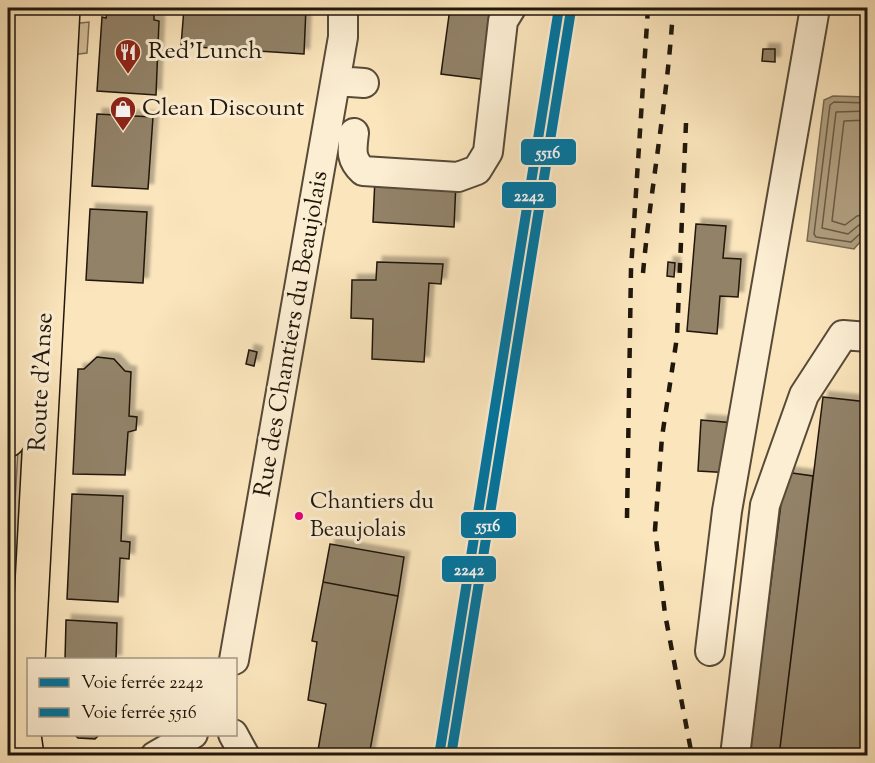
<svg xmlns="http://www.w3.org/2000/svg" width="875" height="763" viewBox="0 0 875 763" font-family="'Sorts Mill Goudy',serif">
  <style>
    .green { fill: #d6c29e; stroke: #7b6c54; stroke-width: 1.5 }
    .water { fill: #b19f80; stroke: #776951; stroke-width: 1.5 }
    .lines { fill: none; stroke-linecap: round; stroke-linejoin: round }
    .shore { stroke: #685b46; stroke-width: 1.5 }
    .building { fill: #928267; stroke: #20170b; stroke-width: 1.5; filter: url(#shadow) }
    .minor-casing { stroke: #574a37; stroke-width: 32 }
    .major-casing { stroke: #20170b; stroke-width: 36 }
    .minor { stroke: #fceed3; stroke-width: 28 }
    .major { stroke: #fbe5bc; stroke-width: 33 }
    .rail { stroke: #20170b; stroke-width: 4.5; stroke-dasharray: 10 10; stroke-linecap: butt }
    .rail-1-casing { stroke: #fceed3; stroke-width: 15 }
    .rail-2-casing { stroke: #fceed3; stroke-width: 15 }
    .rail-1 { stroke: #0075a1; stroke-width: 10 }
    .rail-2 { stroke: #0075a1; stroke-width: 10 }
    .bus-dot { fill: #e5007d; stroke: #fceed3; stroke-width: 2 }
    .labels { text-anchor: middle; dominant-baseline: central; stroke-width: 6; stroke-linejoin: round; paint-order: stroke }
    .bus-label { font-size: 22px; fill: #20170b; stroke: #fceed3; text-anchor: start }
    .poi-label { font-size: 24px; fill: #20170b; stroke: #fceed3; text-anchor: start }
    .street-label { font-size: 24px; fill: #20170b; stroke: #fceed3 }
    .line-badge { stroke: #fceed3; stroke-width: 2 }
    .badge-label { font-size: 16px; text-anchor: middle; font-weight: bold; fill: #fff }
  </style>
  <defs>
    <filter id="shadow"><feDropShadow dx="5.5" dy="-5.5" stdDeviation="1.5" flood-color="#0004"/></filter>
  </defs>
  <rect width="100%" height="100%" fill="#fbe5bc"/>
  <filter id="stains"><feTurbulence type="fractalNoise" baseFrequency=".00333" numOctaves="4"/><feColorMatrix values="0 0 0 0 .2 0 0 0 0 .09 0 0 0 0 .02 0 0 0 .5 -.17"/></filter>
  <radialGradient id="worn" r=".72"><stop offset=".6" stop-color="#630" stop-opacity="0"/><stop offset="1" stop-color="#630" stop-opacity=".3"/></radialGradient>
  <path class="green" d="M89 22 87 53 71 55V24Z
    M37 123 12 729H8V621Z"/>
  <path class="water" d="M833 96 867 97V234L854 249 807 241 824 100Z"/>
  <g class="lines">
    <path class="shore" d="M868 103 834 102 830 105 814 234 816 237 851 242 862 232 868 231
      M868 111 836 112 822 228 848 234 859 225 868 223
      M868 120 844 121 832 221 845 225 857 216 868 214"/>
  </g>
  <path class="building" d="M134 8 154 15V20L159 21 156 95 97 91 102 17 106 18 107 12Z
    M184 8H306L304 54 181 46Z
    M450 8H498L488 80 441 74Z
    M763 49H775V62L762 61Z
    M97 114 153 117 148 189 92 186Z
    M375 178 456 182 454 227 373 222Z
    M90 209 147 212 143 283 86 280Z
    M696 224 726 226 723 258 741 259 738 297 720 296 717 334 687 331Z
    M377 262 443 264 441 284 429 283 424 362 372 359 373 319 351 318 352 280H376Z
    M668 262 675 263 674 277 667 276Z
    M249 350 257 352 254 366 246 364Z
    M97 357 114 359 125 371 131 372 129 416 137 417 136 430 128 432 125 475 73 474 78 369H84Z
    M823 397 868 402V756H779Z
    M701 420 735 423 732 473 698 471Z
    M785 472 813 476 779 756H749Z
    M72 494 123 496 121 541 130 542 129 559 120 558 118 602 67 599Z
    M330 544 404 557 398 596 323 582Z
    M323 582 398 596 369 756H317L326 704 308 700 317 642 312 641Z
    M66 620 117 623 116 660H65Z
    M74 734H100L95 739 78 738Z"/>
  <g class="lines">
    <g class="minor-casing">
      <path id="minor" d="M336 81 364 83
        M354 133C352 150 350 159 363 171L458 177 477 170 488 152 503 21 511 8
        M710 651 727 511 815 8
        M234 660 343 37V8
        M233 734 245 756
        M155 756 193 734
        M735 756 765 505 804 395 843 335 868 337"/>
    </g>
    <g class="major-casing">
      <path id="major" d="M8 440 31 19 26 8
        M27 756 24 735 63 8"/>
    </g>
    <use href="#minor" class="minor"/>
    <use href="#major" class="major"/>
    <path class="rail" d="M686 123 677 337 662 437 655 530 665 614 692 756
      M643 273C651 184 668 97 673 8
      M627 518 631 269 648 8"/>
    <g class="rail-1-casing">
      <path id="rail-1" d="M439 756 559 8"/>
    </g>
    <g class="rail-2-casing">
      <path id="rail-2" d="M451 756 571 10"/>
    </g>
    <use href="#rail-1" class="rail-1"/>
    <use href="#rail-2" class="rail-2"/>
  </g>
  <defs>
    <g id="restaurant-pin" transform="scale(1.35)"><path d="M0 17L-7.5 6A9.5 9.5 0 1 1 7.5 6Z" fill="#8f2418" stroke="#fceed3"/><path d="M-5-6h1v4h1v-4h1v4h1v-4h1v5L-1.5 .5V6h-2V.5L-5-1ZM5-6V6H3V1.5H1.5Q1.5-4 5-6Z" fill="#fff"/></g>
    <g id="shop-pin" transform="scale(1.35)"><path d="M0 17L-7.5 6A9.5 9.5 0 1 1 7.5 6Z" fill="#8f2418" stroke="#fceed3"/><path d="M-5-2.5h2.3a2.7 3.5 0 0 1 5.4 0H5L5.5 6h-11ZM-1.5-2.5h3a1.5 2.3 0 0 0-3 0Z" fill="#fff"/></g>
  </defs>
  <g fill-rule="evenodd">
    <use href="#restaurant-pin" x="128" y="52"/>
    <use href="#shop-pin" x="123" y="109"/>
  </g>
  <circle class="bus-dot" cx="299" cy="516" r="5"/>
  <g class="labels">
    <g class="bus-label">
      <text x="310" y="503">Chantiers du<tspan x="310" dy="28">Beaujolais</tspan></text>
    </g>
    <g class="poi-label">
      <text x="148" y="52">Red'Lunch</text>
      <text x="142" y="109">Clean Discount</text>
    </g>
    <g class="street-label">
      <text transform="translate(292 334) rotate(-80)">Rue des Chantiers du Beaujolais</text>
      <text transform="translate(42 382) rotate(-87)">Route d'Anse</text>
    </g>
  </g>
  <g class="line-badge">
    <rect x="520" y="138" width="57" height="28" rx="6" fill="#0075a1"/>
    <rect x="501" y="181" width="56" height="28" rx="6" fill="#0075a1"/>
    <rect x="460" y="511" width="57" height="28" rx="6" fill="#0075a1"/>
    <rect x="441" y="555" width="56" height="28" rx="6" fill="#0075a1"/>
  </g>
  <g class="badge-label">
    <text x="548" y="158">5516</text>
    <text x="529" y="201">2242</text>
    <text x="488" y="531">5516</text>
    <text x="469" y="575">2242</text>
  </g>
  <rect width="875" height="763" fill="none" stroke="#fbe5bc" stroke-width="30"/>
  <rect x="9" y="9" width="857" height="745" fill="none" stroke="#20170b" stroke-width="3"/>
  <rect x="15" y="15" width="845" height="733" fill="none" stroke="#20170b" stroke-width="1.5"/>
  <rect x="27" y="658" width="210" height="78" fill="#fceed3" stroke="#a49883" stroke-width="1.5"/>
  <rect x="39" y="678" width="30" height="9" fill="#0075a1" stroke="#a49883" stroke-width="1.5"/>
  <text x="81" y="688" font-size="18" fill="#20170b">Voie ferrée 2242</text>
  <rect x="39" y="708" width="30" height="9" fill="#0075a1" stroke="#a49883" stroke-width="1.5"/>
  <text x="81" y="718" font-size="18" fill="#20170b">Voie ferrée 5516</text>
  <rect width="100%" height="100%" filter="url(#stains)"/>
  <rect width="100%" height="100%" fill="url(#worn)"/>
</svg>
